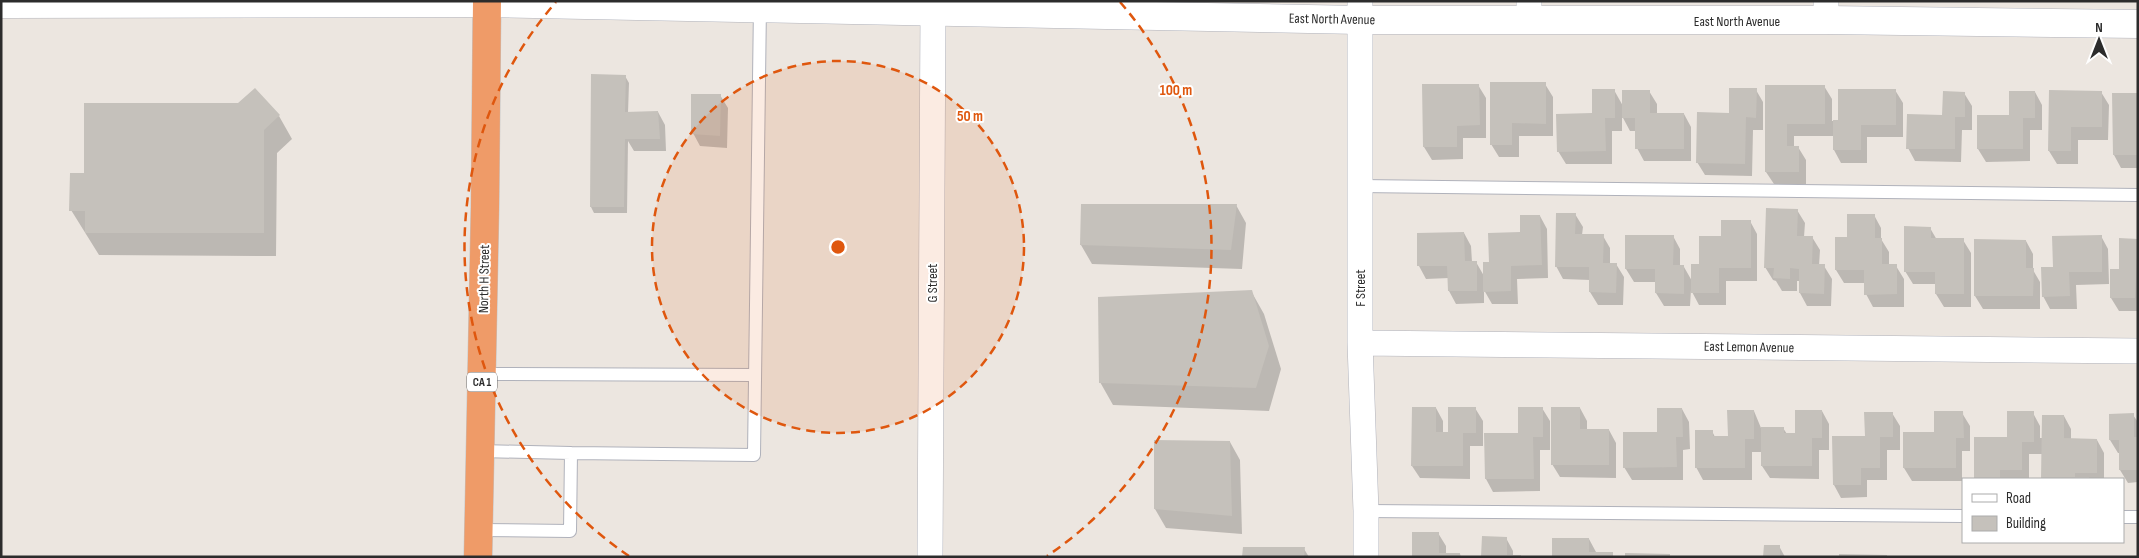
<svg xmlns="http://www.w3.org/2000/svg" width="2139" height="558" viewBox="0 0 2139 558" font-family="'Sofia Sans Condensed',sans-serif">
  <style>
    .shadow { fill: #0003 }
    .building { fill: #c5c1bb }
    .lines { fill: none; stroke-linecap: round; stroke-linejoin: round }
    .lane-casing { stroke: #b0b2bb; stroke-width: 14 }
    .street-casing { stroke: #b0b2bb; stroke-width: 26 }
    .secondary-casing { stroke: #b0b2bb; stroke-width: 29 }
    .highway-casing { stroke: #c4c4c4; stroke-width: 29 }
    .lane { stroke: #fff; stroke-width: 12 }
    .street { stroke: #fff; stroke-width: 25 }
    .secondary { stroke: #fff; stroke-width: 28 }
    .highway { stroke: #ef9b68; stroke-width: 28 }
    .ring { fill: none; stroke: #df570e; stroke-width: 2.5; stroke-dasharray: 9 6 }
    .labels { text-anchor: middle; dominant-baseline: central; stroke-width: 4; stroke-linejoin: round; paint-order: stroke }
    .shield { fill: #fff; stroke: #6b6b6b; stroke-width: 1 }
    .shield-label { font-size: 12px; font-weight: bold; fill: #2c2c2c }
    .street-label { font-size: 14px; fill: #2c2c2c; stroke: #fff }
    .centre { fill: #df570e; stroke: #fff; stroke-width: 2.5 }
    .ring-label { font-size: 15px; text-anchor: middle; font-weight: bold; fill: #df570e; stroke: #fff; stroke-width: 4; stroke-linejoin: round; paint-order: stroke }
  </style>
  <rect width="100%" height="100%" fill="#ece6e0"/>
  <path class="shadow" d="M592 75 625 76 629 83 628 113 658 112 665 125 666 151H634L628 141 627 213H594L591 207Z
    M1545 84 1553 97V136H1519V157H1499L1491 144Z
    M1478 85 1486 98V138H1463V159L1432 160 1424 147Z
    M1766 86H1824L1832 99V121H1840L1895 90 1903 103V137H1867V163H1841L1834 150V136H1794V147H1798L1806 160V184H1774L1766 172Z
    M1614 90 1623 106 1649 91 1657 104V114H1684L1691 127V161H1644L1637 148V131H1630L1622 116V131H1612V164H1566L1558 151Z
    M1756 90 1763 102V130H1753L1752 176 1705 175 1697 162 1730 114Z
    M2035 92 2042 105V130H2030V161L1986 162 1978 149Z
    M2101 92 2109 105 2108 140H2078V164H2057L2049 151Z
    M1964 93 1972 106V130H1962L1961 162 1915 161 1908 148 1944 116Z
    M2138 94V168H2121L2114 155Z
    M720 95 728 108 727 148 700 146 693 133Z
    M279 116 292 139 277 153 276 256 99 255 71 210 85 174Z
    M1082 205H1236L1246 223 1242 269 1092 264 1081 245Z
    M1797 210 1805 223 1804 237H1812L1820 250 1819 266H1824L1832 279 1831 306H1807L1800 293V281H1797V291H1782L1776 281 1773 280 1765 267Z
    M1575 214 1583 227 1582 235 1603 236 1610 248V264H1616L1624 277 1623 305H1598L1590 292V280L1563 279 1556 266Z
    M1874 215 1881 228V239L1889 252V266H1896L1904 279V307H1873L1866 294V283H1844L1836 270Z
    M1540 216 1547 229 1548 278 1517 279 1518 304H1492L1484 290V303L1456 304 1449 291V278L1426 279 1419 266 1464 233 1471 246 1472 262H1476L1484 276 1490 263Z
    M1750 221 1757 234V281H1726V305H1699L1691 290 1690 306H1664L1656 293V282H1634L1626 269 1673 236 1680 249V266L1684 267 1692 281 1722 237Z
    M1930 228 1937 240H1963L1971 253V307H1944L1936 294V284H1913L1905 271Z
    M2101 236 2108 249 2109 284 2076 285 2077 309H2050L2043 296Z
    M2138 240V311H2119L2111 298 2112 270H2120Z
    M2026 241 2033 254V270L2040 282V309H1983L1975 296Z
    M1251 291 1264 314 1281 369 1269 411 1113 405 1100 382Z
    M1436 408 1443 421V434H1450L1475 408 1483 421V446H1470V479L1420 478 1412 466Z
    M1542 408 1550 421V450H1540V491L1493 492 1486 479Z
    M1580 408 1587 421V430H1609L1616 443V478L1560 477 1552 464Z
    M1682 409 1689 422 1690 449 1683 450V480H1632L1624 467Z
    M1754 411 1761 428H1783L1787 434H1796L1822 411 1829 424V450H1819V479L1770 478 1762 466V452H1752V480H1703L1696 467 1712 431 1715 437H1729Z
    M1892 413 1900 426V450H1887V480H1867V497L1841 498 1834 485 1866 437Z
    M1962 413 1970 426V451H1962V481H1912L1904 468V433H1935Z
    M2033 413 2040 426V438H2043L2064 416 2071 429V440H2097L2104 453V479H2042L2043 454H2029V479H1976V438H2008Z
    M2133 415 2138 422V482L2128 483 2120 470V453H2118L2110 440Z
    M1230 442 1240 460 1242 534 1166 528 1155 509Z
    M1438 533 1446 546V554H1460L1461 557H1413Z
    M1506 538 1513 551V556L1530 557H1483Z
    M1589 539 1596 552 1612 554 1614 557H1553Z
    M1779 546 1785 557H1765Z
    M1304 549 1309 557H1244Z
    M1694 556H1740V557H1694Z"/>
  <path class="building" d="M591 74 626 75 625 112 658 111 660 139H625L624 207H590Z
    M1490 82H1546V124L1512 123V145H1490Z
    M1422 84H1479L1480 125 1457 126V147H1423Z
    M1765 85H1825V124H1787V146H1799V172H1765Z
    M255 88 280 115 264 130V233H85V211H69L70 173H84V103H238Z
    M1729 88H1757L1756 118 1746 117 1745 164 1696 163 1697 112 1729 113Z
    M1592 89H1615V118H1605L1606 151 1557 152 1556 114 1592 113Z
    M1838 89H1896V125H1861V150H1833V120H1838Z
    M1622 90H1650V113H1684V149H1635V118H1622Z
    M2049 90 2102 91V127H2071V151H2048Z
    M1943 91 1965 92V117H1955V149H1906L1907 114 1942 115Z
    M2009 91H2035V118H2023V149H1977V115H2009Z
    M2112 93H2138V155H2113Z
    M691 94H721L720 136 691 134Z
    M1081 204H1237L1231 250 1080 245Z
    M1766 208 1798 209 1797 236H1813L1812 264H1825L1824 294 1799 293V269L1790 268V279L1773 278 1774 268H1764Z
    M1556 213H1576L1575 234H1604L1603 263H1617L1616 293 1589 292V267H1555Z
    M1847 214H1875V238H1882V264H1897V294L1864 295V270H1835V237H1847Z
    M1520 215H1540L1542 265 1511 266V291L1483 292V262H1489L1488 233 1520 232Z
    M1721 220H1751V268H1719V293H1691V264H1699V236H1721Z
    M1904 226 1931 227V238H1964V294H1935V272H1904Z
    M1464 232 1465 261H1477V291H1448L1447 266H1417V233Z
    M1625 235H1674L1673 265H1684V294L1655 293V269H1625Z
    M2102 235V272H2069L2070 296 2042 297 2041 267H2053L2052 236Z
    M2119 238 2138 239 2135 298H2110V269H2119Z
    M1974 239 2026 240V268H2034L2033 296H1974Z
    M1252 290 1269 346 1256 388 1099 383 1098 297Z
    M1412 407H1436V432H1448V407H1476V433H1463V466H1411Z
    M1518 407H1543V437H1533L1534 479H1485L1484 433H1518Z
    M1551 407H1580V429H1609V465H1551Z
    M1657 408H1682L1683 437H1676L1677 467 1623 468V432H1657Z
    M1727 410H1754V439H1745V468H1695V430H1713V436H1728Z
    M1795 410H1822V438H1812V466H1761V427H1784V433H1795Z
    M1934 411H1963L1964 438H1956V468H1903V432H1934Z
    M2007 411H2034V442H2022V470H2000V479H1974V437H2007Z
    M1864 412H1893V437H1880V468H1861V485H1833L1832 436H1865Z
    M2134 413V437H2138V470H2119V440H2109V414Z
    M2042 415H2064V438L2097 439V473H2075V477H2089V479H2041Z
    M1154 440 1230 441 1232 516 1154 509Z
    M1412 532H1439V553H1460V557H1412Z
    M1482 536 1507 537V555H1521V557H1481Z
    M1552 538H1589V552H1613V557H1552Z
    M1764 545H1780V557H1763Z
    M1243 547H1305L1304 557H1242Z
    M1625 553 1670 554V557H1625Z
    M1839 554 1887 555V557H1839Z"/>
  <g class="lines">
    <g class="lane-casing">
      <path id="lane" d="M1360 186 2138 195
        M482 374 755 375
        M480 451 571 453
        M1366 511 1963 516
        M2123 517H2138
        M478 530 570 531 571 453 754 455 760 5"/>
    </g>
    <g class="street-casing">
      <path id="street" d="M1360 1V343L1366 511V557
        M1826 20V1
        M1529 21V1
        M1360 343 2138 351
        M930 557 933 10"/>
    </g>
    <g class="secondary-casing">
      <path id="secondary" d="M1 4 487 3 1360 20H1826L2138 24"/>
    </g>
    <g class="highway-casing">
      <path id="highway" d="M478 557 485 207 487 1"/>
    </g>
    <use href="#lane" class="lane"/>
    <use href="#street" class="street"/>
    <use href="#secondary" class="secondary"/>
    <use href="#highway" class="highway"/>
  </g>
  <circle cx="838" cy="247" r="186" fill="#df570e" fill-opacity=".12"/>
  <g class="ring">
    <circle cx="838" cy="247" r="186"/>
    <path d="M629 556A373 373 0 0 1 556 2M1120 2A373 373 0 0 1 1047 556"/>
  </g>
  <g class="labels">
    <rect class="shield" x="467" y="372.5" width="30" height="19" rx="4"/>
    <g class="shield-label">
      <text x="482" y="382">CA 1</text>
    </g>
    <g class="street-label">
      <text transform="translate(1332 19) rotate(1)">East North Avenue</text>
      <text x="1737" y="21">East North Avenue</text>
      <text transform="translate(484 279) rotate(-89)">North H Street</text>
      <text transform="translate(932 283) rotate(-90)">G Street</text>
      <text transform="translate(1360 288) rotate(-90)">F Street</text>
      <text transform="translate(1749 347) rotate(1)">East Lemon Avenue</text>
    </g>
  </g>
  <circle cx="838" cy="247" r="8" class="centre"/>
  <g class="ring-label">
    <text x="1176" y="95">100 m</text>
    <text x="970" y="121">50 m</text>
  </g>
  <rect width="2139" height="558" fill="none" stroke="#2c2c2c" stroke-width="5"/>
  <rect x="1962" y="478" width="162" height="65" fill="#ffffff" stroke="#ababab"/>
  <rect x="1972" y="494" width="25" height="8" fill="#ffffff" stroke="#ababab"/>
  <text x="2006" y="503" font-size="15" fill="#2c2c2c">Road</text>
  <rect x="1972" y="516" width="25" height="15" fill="#c5c1bb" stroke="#ababab"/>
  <text x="2006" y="528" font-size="15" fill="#2c2c2c">Building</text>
  <g transform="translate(2099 40)" stroke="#ffffff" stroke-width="4" paint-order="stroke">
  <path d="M0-4L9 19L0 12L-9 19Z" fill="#2c2c2c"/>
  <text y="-8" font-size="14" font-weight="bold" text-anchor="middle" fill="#2c2c2c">N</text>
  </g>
</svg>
